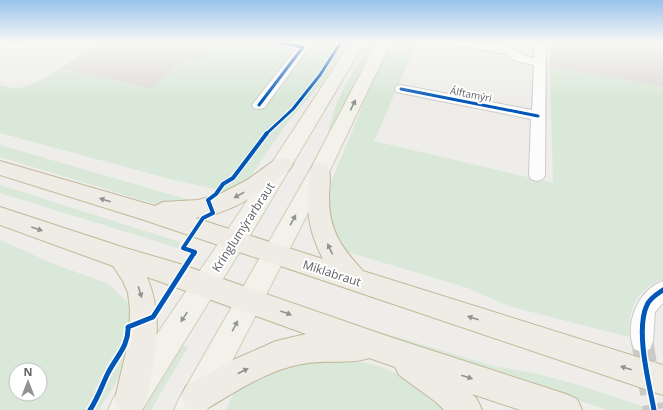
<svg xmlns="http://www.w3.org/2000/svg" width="663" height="410" viewBox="0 0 663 410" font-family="'Open Sans',sans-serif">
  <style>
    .education { fill: #dedcd8 }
    .green { fill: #d9e8d8; fill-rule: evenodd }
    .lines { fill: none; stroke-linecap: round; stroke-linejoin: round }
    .street-tunnel { stroke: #cacac8; stroke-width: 22; stroke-dasharray: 22 10; stroke-linecap: butt }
    .street-casing { stroke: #cbcbca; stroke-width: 2 }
    .primary-casing { stroke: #d2ceba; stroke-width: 2 }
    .highway-casing { stroke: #c1b99a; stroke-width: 2 }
    .street { fill: #fcfcfc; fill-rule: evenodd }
    .primary { fill: #f2f1ea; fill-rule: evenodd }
    .highway { fill: #eeece4; fill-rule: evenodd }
    .cycleway-far2-casing { stroke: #fff; stroke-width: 5 }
    .cycleway-far1-casing { stroke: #fff; stroke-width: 6 }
    .cycleway-casing { stroke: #fff; stroke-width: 8 }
    .cycleway-far2 { stroke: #0057b8; stroke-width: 3 }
    .cycleway-far1 { stroke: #0057b8; stroke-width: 4 }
    .cycleway { stroke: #0057b8; stroke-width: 5 }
    .oneway { fill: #929394 }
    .oneway2 { fill: #919292 }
    .labels { text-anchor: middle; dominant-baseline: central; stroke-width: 4; stroke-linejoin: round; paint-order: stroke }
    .far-street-label { font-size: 10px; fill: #5f6166; stroke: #fff }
    .street-label { font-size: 12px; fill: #5f6166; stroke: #fff }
  </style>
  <rect width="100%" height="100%" fill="#eeede9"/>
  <path class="education" d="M99 42H219L197 63 184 60 151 89 61 68Z
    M550 42H663V87L550 67Z"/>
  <path class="green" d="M219 42H263L312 50 316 46 299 42H349L321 84 287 123 250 177 241 186 233 190 224 191 170 179 0 133V85C5 86 11 88 16 88 29 88 51 75 61 68L151 89 184 60 197 63Z
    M370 42H374L355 82 342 115 293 213 286 211 328 134C333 100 354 73 370 42Z
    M389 42H417L374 141 553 183 550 67 663 87V279C636 289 628 310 629 337L508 306 468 288 348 252 335 239 325 201 332 180Z
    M0 145 203 204 168 208 0 157Z
    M0 185 180 242 178 248 0 193Z
    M0 240 54 264 109 284 132 307 131 341 124 370 99 410H0ZM16 370H40V394H16Z
    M306 310 497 367C550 373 602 393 653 410H608Z
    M181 345 188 347 151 410H143Z
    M321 360C333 361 346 360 358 362 395 366 423 389 451 410H226L235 391 271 366Z"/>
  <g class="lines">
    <path class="street-tunnel" d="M642 341 654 410"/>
    <g class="street-casing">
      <path id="street" d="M0 42 15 44 19 42H32L17 51 0 47Z
        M271 42H295L307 45 309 47 264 108 259 109 254 108 252 105 296 49 272 44Z
        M449 42C468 42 493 42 511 48 520 52 524 56 534 58V42H546L545 175 543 179 537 181 531 179 529 175 531 119 396 92 395 89 396 86 401 85 532 110 534 65 516 61 505 54 454 45Z
        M663 281V303L655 312 653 341 650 349 642 352 634 349C624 324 638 290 663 281Z"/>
    </g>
    <g class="primary-casing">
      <path id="primary" d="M351 42H365L255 227 142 410H108L113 399 239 213Z
        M377 42H391L330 170 207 410H174L179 399 310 170Z"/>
    </g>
    <g class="highway-casing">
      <path id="highway" d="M283 157 290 159 293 164 290 169C262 192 232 214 195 218L323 259C311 236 306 215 308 189 308 181 309 172 313 165L320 163 327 165C332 174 329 187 329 198 329 231 342 248 363 271L663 365V395L141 219 0 175V161L155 206 163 202 198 200 220 194 247 180 276 159Z
        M0 207 122 247 180 264 390 337 566 394 577 399 582 410H520L472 394 477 399 482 410H444L436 402 399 375 395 367 369 358C354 364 326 360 308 363 271 368 240 389 208 408 201 410 193 410 186 408L181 397 186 386 235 359 276 341 306 334 147 277C161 310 158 342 151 377 149 388 147 399 142 410H118L114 402 129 340 130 309 128 293 123 281 113 266 0 225Z"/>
    </g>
    <use href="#street" class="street"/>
    <use href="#primary" class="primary"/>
    <use href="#highway" class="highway"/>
    <g class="cycleway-far2-casing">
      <path id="cycleway-far2" d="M401 89 538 116
        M259 105 303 47 276 42
        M266 134 293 109 320 75 341 42"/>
    </g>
    <g class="cycleway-far1-casing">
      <path id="cycleway-far1" d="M194 254 195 252 183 248 203 218 213 213 208 200 216 194 223 184 233 178 267 133"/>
    </g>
    <g class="cycleway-casing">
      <path id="cycleway" d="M90 410C98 398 102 385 108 373 116 357 129 346 128 327L153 317 194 253
        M654 410C649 383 635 330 647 305 650 298 657 294 663 290"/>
    </g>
    <use href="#cycleway-far2" class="cycleway-far2"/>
    <use href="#cycleway-far1" class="cycleway-far1"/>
    <use href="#cycleway" class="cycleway"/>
  </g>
  <defs><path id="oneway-solid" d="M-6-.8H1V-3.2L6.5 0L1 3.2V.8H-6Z"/></defs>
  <g class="oneway">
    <use href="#oneway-solid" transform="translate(353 105) rotate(-64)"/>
    <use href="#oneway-solid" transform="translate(293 220) rotate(-61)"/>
    <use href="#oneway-solid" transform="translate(184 317) rotate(123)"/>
    <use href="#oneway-solid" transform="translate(235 326) rotate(-62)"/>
  </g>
  <g class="oneway2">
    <use href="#oneway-solid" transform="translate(239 195) rotate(151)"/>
    <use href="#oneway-solid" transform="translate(105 200) rotate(-163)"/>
    <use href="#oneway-solid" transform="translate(37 229) rotate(19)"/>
    <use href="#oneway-solid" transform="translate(330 249) rotate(-115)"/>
    <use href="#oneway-solid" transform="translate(140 292) rotate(73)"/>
    <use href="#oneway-solid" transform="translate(286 313) rotate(20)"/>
    <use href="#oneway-solid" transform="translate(473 318) rotate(-162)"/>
    <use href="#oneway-solid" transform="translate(626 368) rotate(-162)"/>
    <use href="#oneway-solid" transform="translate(243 371) rotate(-27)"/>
    <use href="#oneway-solid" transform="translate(467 377) rotate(18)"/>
  </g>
  <linearGradient id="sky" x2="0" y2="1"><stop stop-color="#99c3ec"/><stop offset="0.42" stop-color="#f7f7f5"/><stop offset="1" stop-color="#f7f7f5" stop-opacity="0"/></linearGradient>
  <rect width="663" height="100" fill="url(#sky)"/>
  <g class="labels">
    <g class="far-street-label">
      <text transform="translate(471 94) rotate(11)">Álftamýri</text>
    </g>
    <g class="street-label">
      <text transform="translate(243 227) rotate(-57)">Kringlumýrarbraut</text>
      <text transform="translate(332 273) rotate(18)">Miklabraut</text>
    </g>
  </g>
  <g transform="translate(28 382)"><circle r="19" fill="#ffffff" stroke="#bfc0c2"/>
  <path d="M0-3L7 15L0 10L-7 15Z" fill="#919294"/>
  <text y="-6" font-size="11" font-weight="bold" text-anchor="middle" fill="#5f6166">N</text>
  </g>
</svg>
